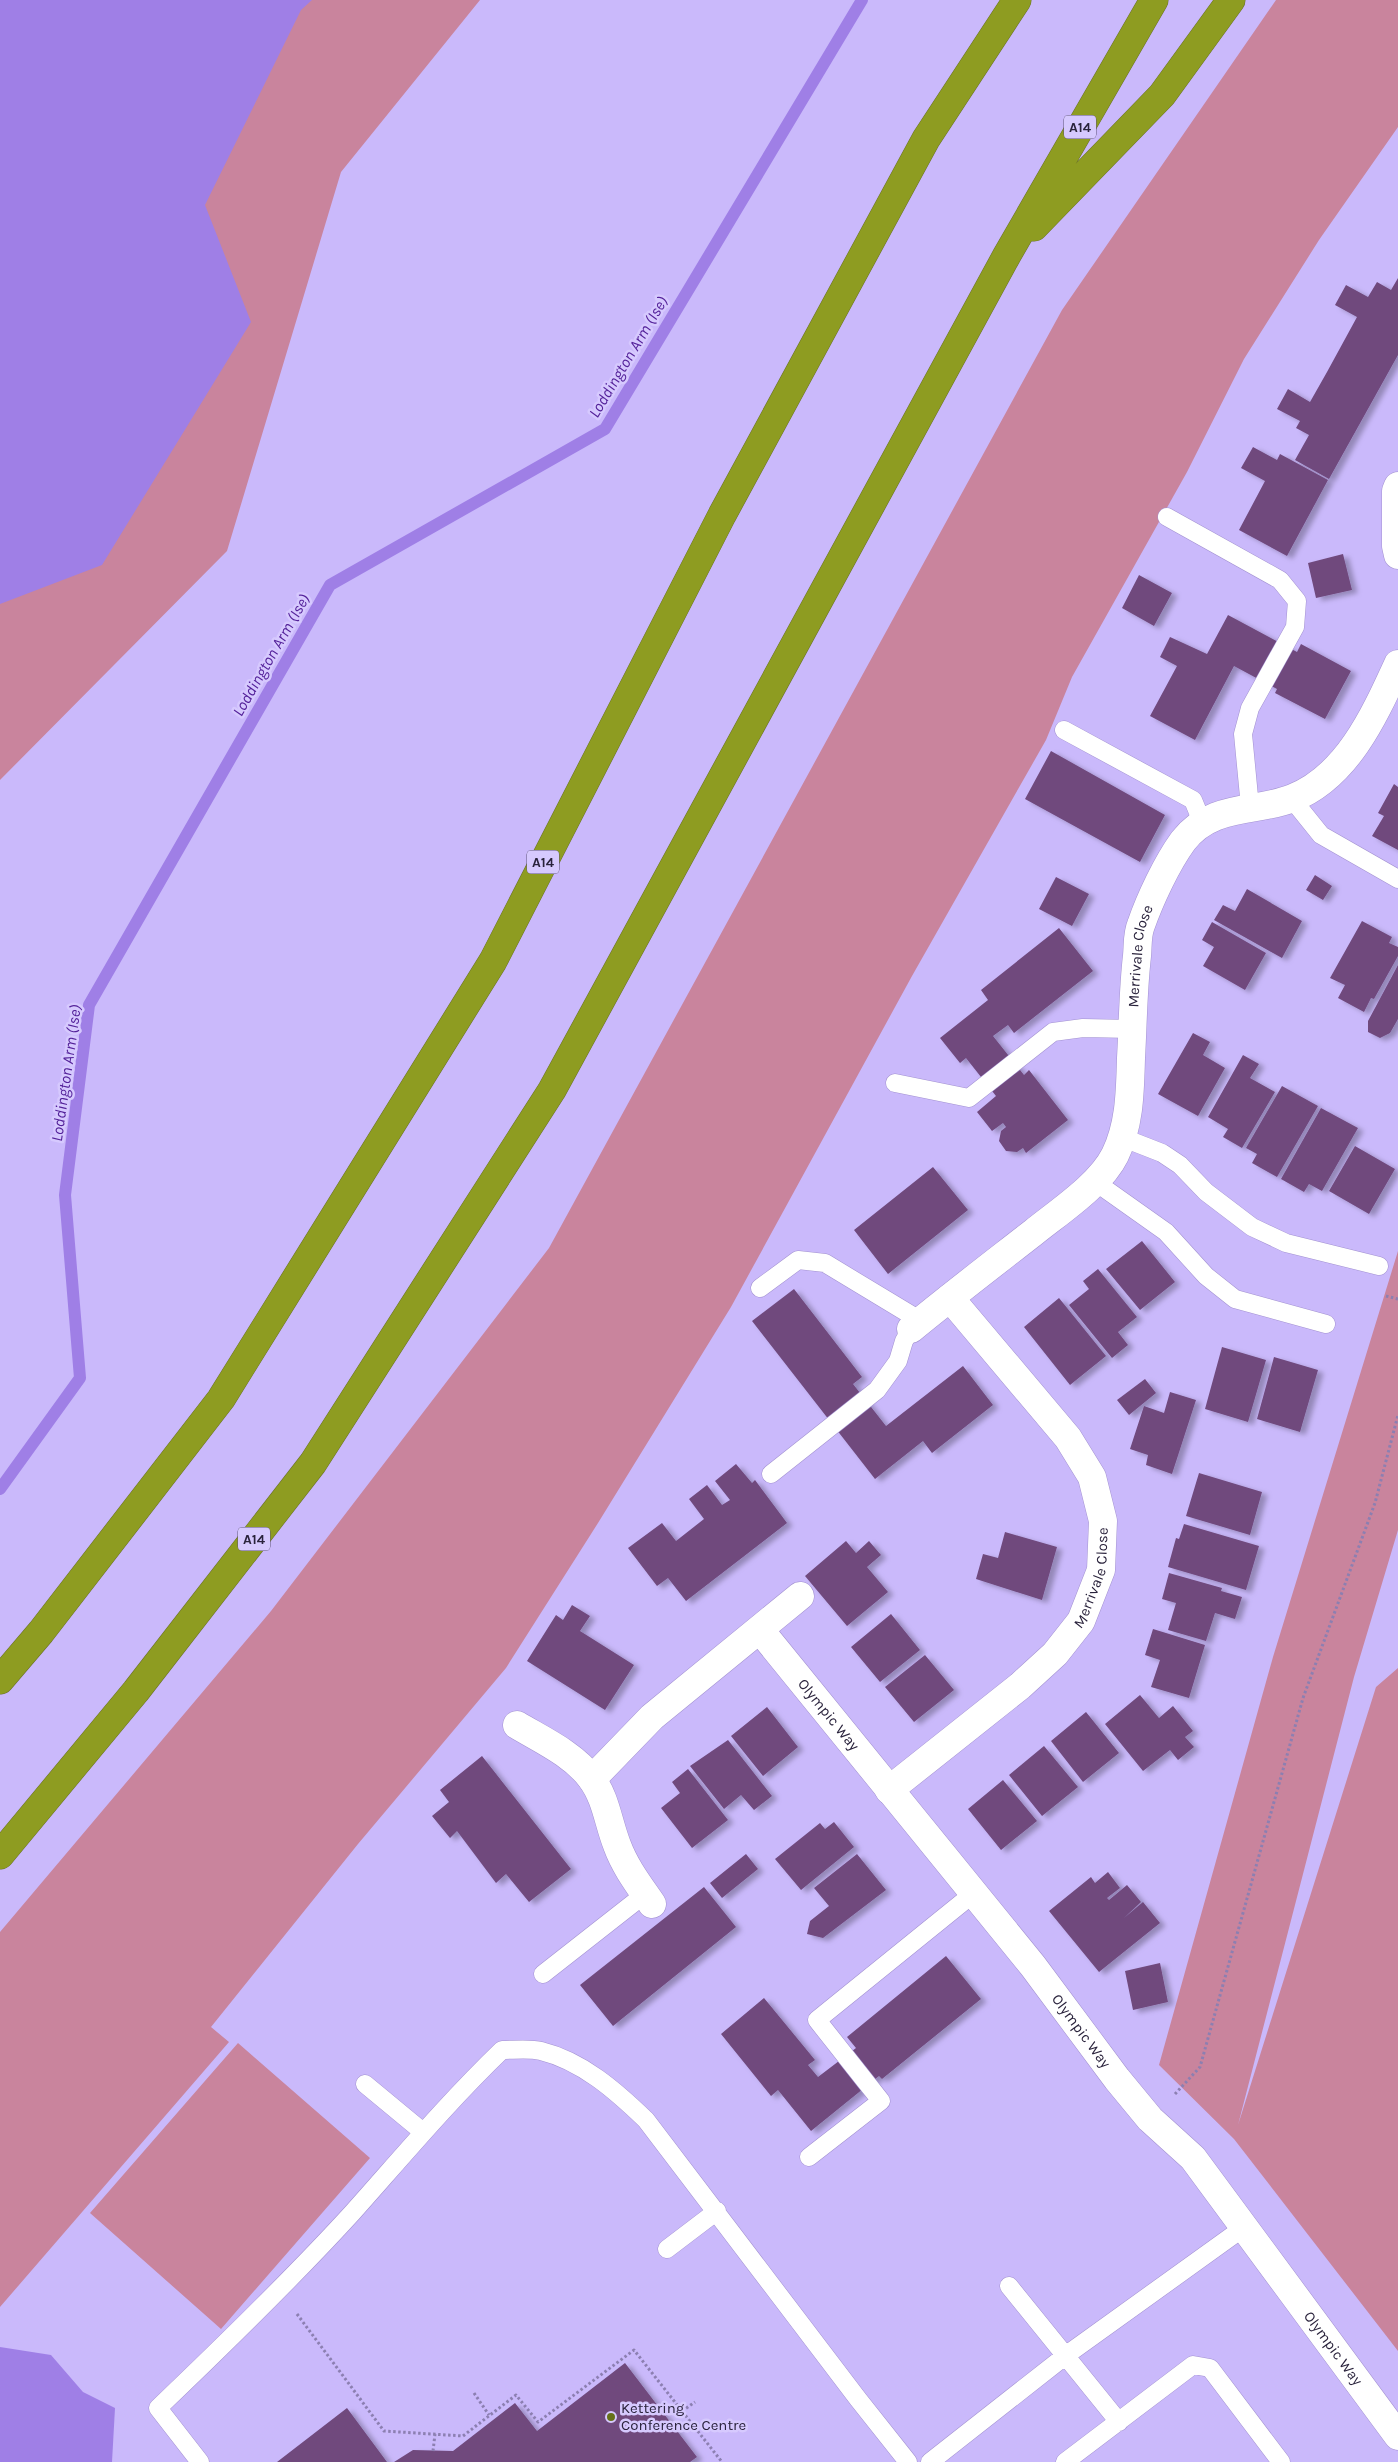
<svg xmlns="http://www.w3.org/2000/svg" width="1398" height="2462" viewBox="0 0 1398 2462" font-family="Karla,sans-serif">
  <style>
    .green { fill: #c9849d }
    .water { fill: #9f7fe6 }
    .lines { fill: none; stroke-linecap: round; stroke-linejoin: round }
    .stream { stroke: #9f7fe6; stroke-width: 12 }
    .building { fill: #6f497d; filter: url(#shadow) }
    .lane-casing { stroke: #a392d1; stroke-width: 19 }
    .street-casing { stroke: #a392d1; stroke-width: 29 }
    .highway-casing { stroke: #6b722a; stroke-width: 29 }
    .path { stroke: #8c7fb1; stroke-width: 3; stroke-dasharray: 2.5 2.5; stroke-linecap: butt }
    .lane { stroke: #fff; stroke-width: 18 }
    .street { stroke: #fff; stroke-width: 28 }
    .highway { stroke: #8e9c21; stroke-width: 28 }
    .poi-dot { fill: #66711a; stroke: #d6c9fe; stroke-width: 2 }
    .labels { text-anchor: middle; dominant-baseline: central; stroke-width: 5; stroke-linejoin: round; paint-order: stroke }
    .shield { fill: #d6c9fe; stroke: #5e5576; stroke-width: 1 }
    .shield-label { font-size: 14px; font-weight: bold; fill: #2a233c }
    .street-label { font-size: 15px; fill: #2a233c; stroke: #d6c9fe }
    .poi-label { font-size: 15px; fill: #2a233c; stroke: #d6c9fe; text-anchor: start }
    .water-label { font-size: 16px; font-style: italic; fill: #54229a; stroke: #d6c9fe }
  </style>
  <defs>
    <filter id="shadow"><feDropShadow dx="5.5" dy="3" stdDeviation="2.5" flood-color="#0004"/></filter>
  </defs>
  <rect width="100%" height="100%" fill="#cab9fb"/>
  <path class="green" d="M0 0H480L341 172 227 551 0 780Z
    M1276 0H1398V127L1319 240 1244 359 1187 472 1072 677 1046 740 912 976 731 1307 598 1523 506 1668 358 1844 211 2027 229 2042 0 2307V1932L271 1611 549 1248 1062 310Z
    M1398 1251V1530L1354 1677 1238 2125 1376 1687 1398 1668V2351L1234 2139 1159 2065 1273 1657Z
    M238 2043 370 2158 221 2329 90 2213Z"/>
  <path class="water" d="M0 0H312L301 10 205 205 251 322 102 565 0 604Z
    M0 2347 51 2355 83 2392 115 2408 112 2462H0Z"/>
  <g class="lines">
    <path class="stream" d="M0 1489 80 1378 65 1195 89 1005 330 585 605 429 862 0"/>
  </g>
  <path class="building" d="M1398 278V355L1329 479 1295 460 1309 435 1296 428 1300 421 1277 409 1288 389 1310 402 1327 372 1357 317 1335 305 1346 285 1368 297 1377 282 1391 290Z
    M1253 447 1277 460 1280 454 1328 480 1287 556 1239 530 1265 481 1241 468Z
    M1343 554 1352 590 1316 598 1308 563Z
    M1139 575 1172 593 1154 626 1122 608Z
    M1228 615 1297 652 1301 644 1351 671 1325 719 1275 693 1277 689 1234 666 1195 740 1150 716 1177 666 1160 657 1170 637 1207 654Z
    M1051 751 1165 815 1140 862 1025 799Z
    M1394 784 1398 787V850L1372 836 1384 816 1378 813Z
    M1315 875 1332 886 1323 900 1306 890Z
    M1056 877 1089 894 1072 926 1039 909Z
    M1247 889 1302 921 1282 958 1214 920 1223 905 1235 911Z
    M1362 921 1392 937 1389 943 1398 947V956L1374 999 1371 998 1364 1012 1338 998 1345 985 1330 978Z
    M1212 922 1266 953 1245 990 1203 966 1214 947 1202 940Z
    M1059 928 1093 971 1014 1033 1008 1025 993 1036 1024 1075 1029 1070 1068 1120 1026 1153 1023 1148 1017 1152 1006 1151 999 1141 1001 1131 1006 1127 1003 1123 992 1131 977 1112 996 1096 966 1058 960 1063 940 1038 988 1000 981 990Z
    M1398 965V1019L1390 1033 1380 1038 1368 1032V1021Z
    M1193 1033 1210 1042 1203 1055 1225 1068 1198 1116 1158 1094Z
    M1243 1055 1259 1064 1250 1078 1275 1092 1242 1148 1223 1137 1228 1129 1208 1117Z
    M1282 1086 1318 1106 1277 1177 1252 1163 1257 1154 1246 1148Z
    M1321 1108 1358 1128 1322 1191 1309 1184 1304 1192 1281 1179Z
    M1355 1146 1395 1169 1369 1214 1329 1191Z
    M933 1167 968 1210 888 1274 854 1230Z
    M1142 1241 1175 1282 1140 1310 1106 1269Z
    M1098 1269 1137 1317 1118 1332 1128 1345 1112 1358 1069 1305 1089 1289 1083 1281Z
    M794 1289 862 1377 853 1384 886 1426 963 1366 993 1405 932 1453 923 1441 875 1479 752 1321Z
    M1059 1298 1106 1356 1070 1385 1024 1327Z
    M1222 1347 1266 1360 1248 1422 1205 1409Z
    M1274 1357 1318 1370 1300 1432 1257 1419Z
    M1145 1379 1156 1393 1129 1415 1117 1400Z
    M1170 1392 1196 1400 1172 1474 1146 1465 1148 1455 1130 1449 1144 1406 1164 1413Z
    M736 1464 752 1483 755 1480 787 1523 686 1601 668 1578 657 1586 628 1548 662 1523 676 1541 704 1519 689 1499 707 1485 722 1505 730 1500 715 1481Z
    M1199 1473 1262 1492 1250 1535 1186 1516Z
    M1184 1524 1259 1546 1246 1590 1168 1567 1176 1538 1179 1539Z
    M1005 1532 1057 1547 1042 1600 976 1579 983 1554 998 1558Z
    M846 1541 856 1553 869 1541 881 1555 867 1567 888 1592 847 1626 805 1576Z
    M1169 1573 1222 1588 1221 1591 1242 1597 1235 1619 1215 1613 1206 1641 1168 1630 1176 1603 1162 1599Z
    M572 1605 590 1616 580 1631 634 1665 605 1710 527 1661 556 1615 563 1620Z
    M891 1614 920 1650 880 1682 851 1647Z
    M1153 1629 1205 1645 1189 1698 1151 1687 1160 1660 1145 1655Z
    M925 1655 954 1690 914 1722 885 1687Z
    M1140 1695 1159 1718 1173 1706 1193 1731 1185 1737 1194 1747 1178 1760 1170 1750 1143 1771 1105 1724Z
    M767 1707 798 1747 763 1776 731 1736Z
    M1086 1712 1119 1753 1083 1782 1051 1741Z
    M728 1740 772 1796 754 1810 741 1795 724 1809 690 1766Z
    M1044 1746 1078 1787 1042 1816 1009 1775Z
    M482 1756 571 1869 529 1902 506 1874 496 1883 457 1831 450 1838 432 1816 449 1802 440 1790Z
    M688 1769 728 1820 692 1848 661 1808 680 1793 672 1782Z
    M1003 1780 1037 1821 1001 1850 968 1809Z
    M834 1822 854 1847 801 1890 775 1859 820 1823 825 1829Z
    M746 1854 758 1869 722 1898 710 1883Z
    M857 1854 886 1890 823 1938 807 1934 810 1921 829 1906 814 1888Z
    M1108 1872 1120 1888 1107 1898 1109 1900 1127 1885 1141 1902 1124 1918 1143 1902 1160 1923 1099 1972 1049 1911 1091 1877 1095 1883Z
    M704 1887 736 1927 613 2026 580 1985Z
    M946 1956 981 1999 882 2079 879 2076 811 2131 778 2090 771 2096 721 2034 764 1998 815 2060 808 2065 818 2077 856 2048 847 2037Z
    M1160 1963 1168 2002 1133 2010 1125 1971Z
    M625 2363 697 2457 690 2462H394L413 2450 453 2451 515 2403 537 2431Z
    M347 2408 387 2462H277Z"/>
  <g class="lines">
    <g class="lane-casing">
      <path id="lane" d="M1167 517 1280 580 1297 601 1295 627 1250 708 1243 734 1250 807
        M1064 730 1193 800 1202 822
        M1292 799 1321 835 1398 879
        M895 1083 969 1098 1053 1032 1083 1028 1132 1029
        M1121 1137 1162 1153 1180 1165 1206 1192 1252 1227 1286 1243 1379 1266
        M1094 1181 1166 1232 1206 1276 1235 1299 1326 1324
        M760 1288 798 1260 825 1263 921 1321
        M771 1474 877 1390 898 1361 904 1341 911 1329
        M543 1974 645 1894
        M365 2084 423 2132
        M809 2157 881 2101 817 2020 974 1893
        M667 2249 717 2211
        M1009 2286 1119 2422
        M200 2462 158 2408C225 2344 291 2280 353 2212 402 2157 449 2101 502 2050 514 2050 529 2048 541 2051 582 2061 616 2091 646 2120L858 2399 908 2462
        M930 2462 1065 2356 1243 2228
        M1065 2462 1193 2365 1210 2368 1281 2462"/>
    </g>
    <g class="street-casing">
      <g id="street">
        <path d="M1398 486 1396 491V546L1398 555"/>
        <path id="s1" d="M911 1329C951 1296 993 1264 1034 1232 1060 1211 1100 1185 1115 1155 1130 1124 1130 1091 1131 1058 1133 1024 1133 990 1137 956 1138 946 1137 934 1141 925 1150 899 1167 863 1183 841 1212 803 1256 813 1293 798 1348 776 1375 714 1398 664"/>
        <path id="s2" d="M760 1630 1033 1966 1117 2079 1150 2119 1193 2158 1398 2436"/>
        <path d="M517 1725C542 1740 573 1754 591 1778 606 1798 608 1822 617 1845 625 1867 639 1885 652 1904"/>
        <path d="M592 1779 652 1717 800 1596"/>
        <path id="s3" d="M889 1790 1020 1686 1055 1654 1081 1621 1101 1570 1103 1521 1092 1477 1068 1438 950 1298"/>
      </g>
    </g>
    <g class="highway-casing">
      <path id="highway" d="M1034 227 1162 95 1231 0
        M0 1680 41 1632 221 1399 493 961 722 515 926 139 1017 0
        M0 1855 136 1691 313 1463 552 1090 1007 255 1154 0"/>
    </g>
    <path class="path" d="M1386 1296 1398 1299
      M1175 2094 1200 2067 1303 1698 1375 1503 1398 1415
      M297 2314 384 2431 463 2436 516 2395 538 2422 634 2350 722 2462
      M474 2393 489 2415
      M682 2411 695 2402
      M433 2451 435 2434"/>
    <use href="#lane" class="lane"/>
    <use href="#street" class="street"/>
    <use href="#highway" class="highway"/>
  </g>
  <circle class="poi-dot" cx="611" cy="2417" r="5"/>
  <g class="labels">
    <g class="shield">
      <rect x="1064" y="115.5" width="32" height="23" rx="4"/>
      <rect x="527" y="850.5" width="32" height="23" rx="4"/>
      <rect x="238" y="1527.5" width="32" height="23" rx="4"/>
    </g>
    <g class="shield-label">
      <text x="1080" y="127">A14</text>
      <text x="543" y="862">A14</text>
      <text x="254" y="1539">A14</text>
    </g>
    <g class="street-label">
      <text stroke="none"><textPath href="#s1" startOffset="471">Merrivale Close</textPath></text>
      <text stroke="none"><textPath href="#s3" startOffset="302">Merrivale Close</textPath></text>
      <text stroke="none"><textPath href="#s2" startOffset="109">Olympic Way</textPath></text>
      <text stroke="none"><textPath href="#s2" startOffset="514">Olympic Way</textPath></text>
      <text stroke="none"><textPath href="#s2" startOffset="920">Olympic Way</textPath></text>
    </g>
    <g class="poi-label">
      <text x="621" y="2408">Kettering<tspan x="621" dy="17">Conference Centre</tspan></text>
    </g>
    <g class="water-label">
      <text transform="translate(628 357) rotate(-59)">Loddington Arm (Ise)</text>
      <text transform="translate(271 655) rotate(-60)">Loddington Arm (Ise)</text>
      <text transform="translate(66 1073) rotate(-82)">Loddington Arm (Ise)</text>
    </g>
  </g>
</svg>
